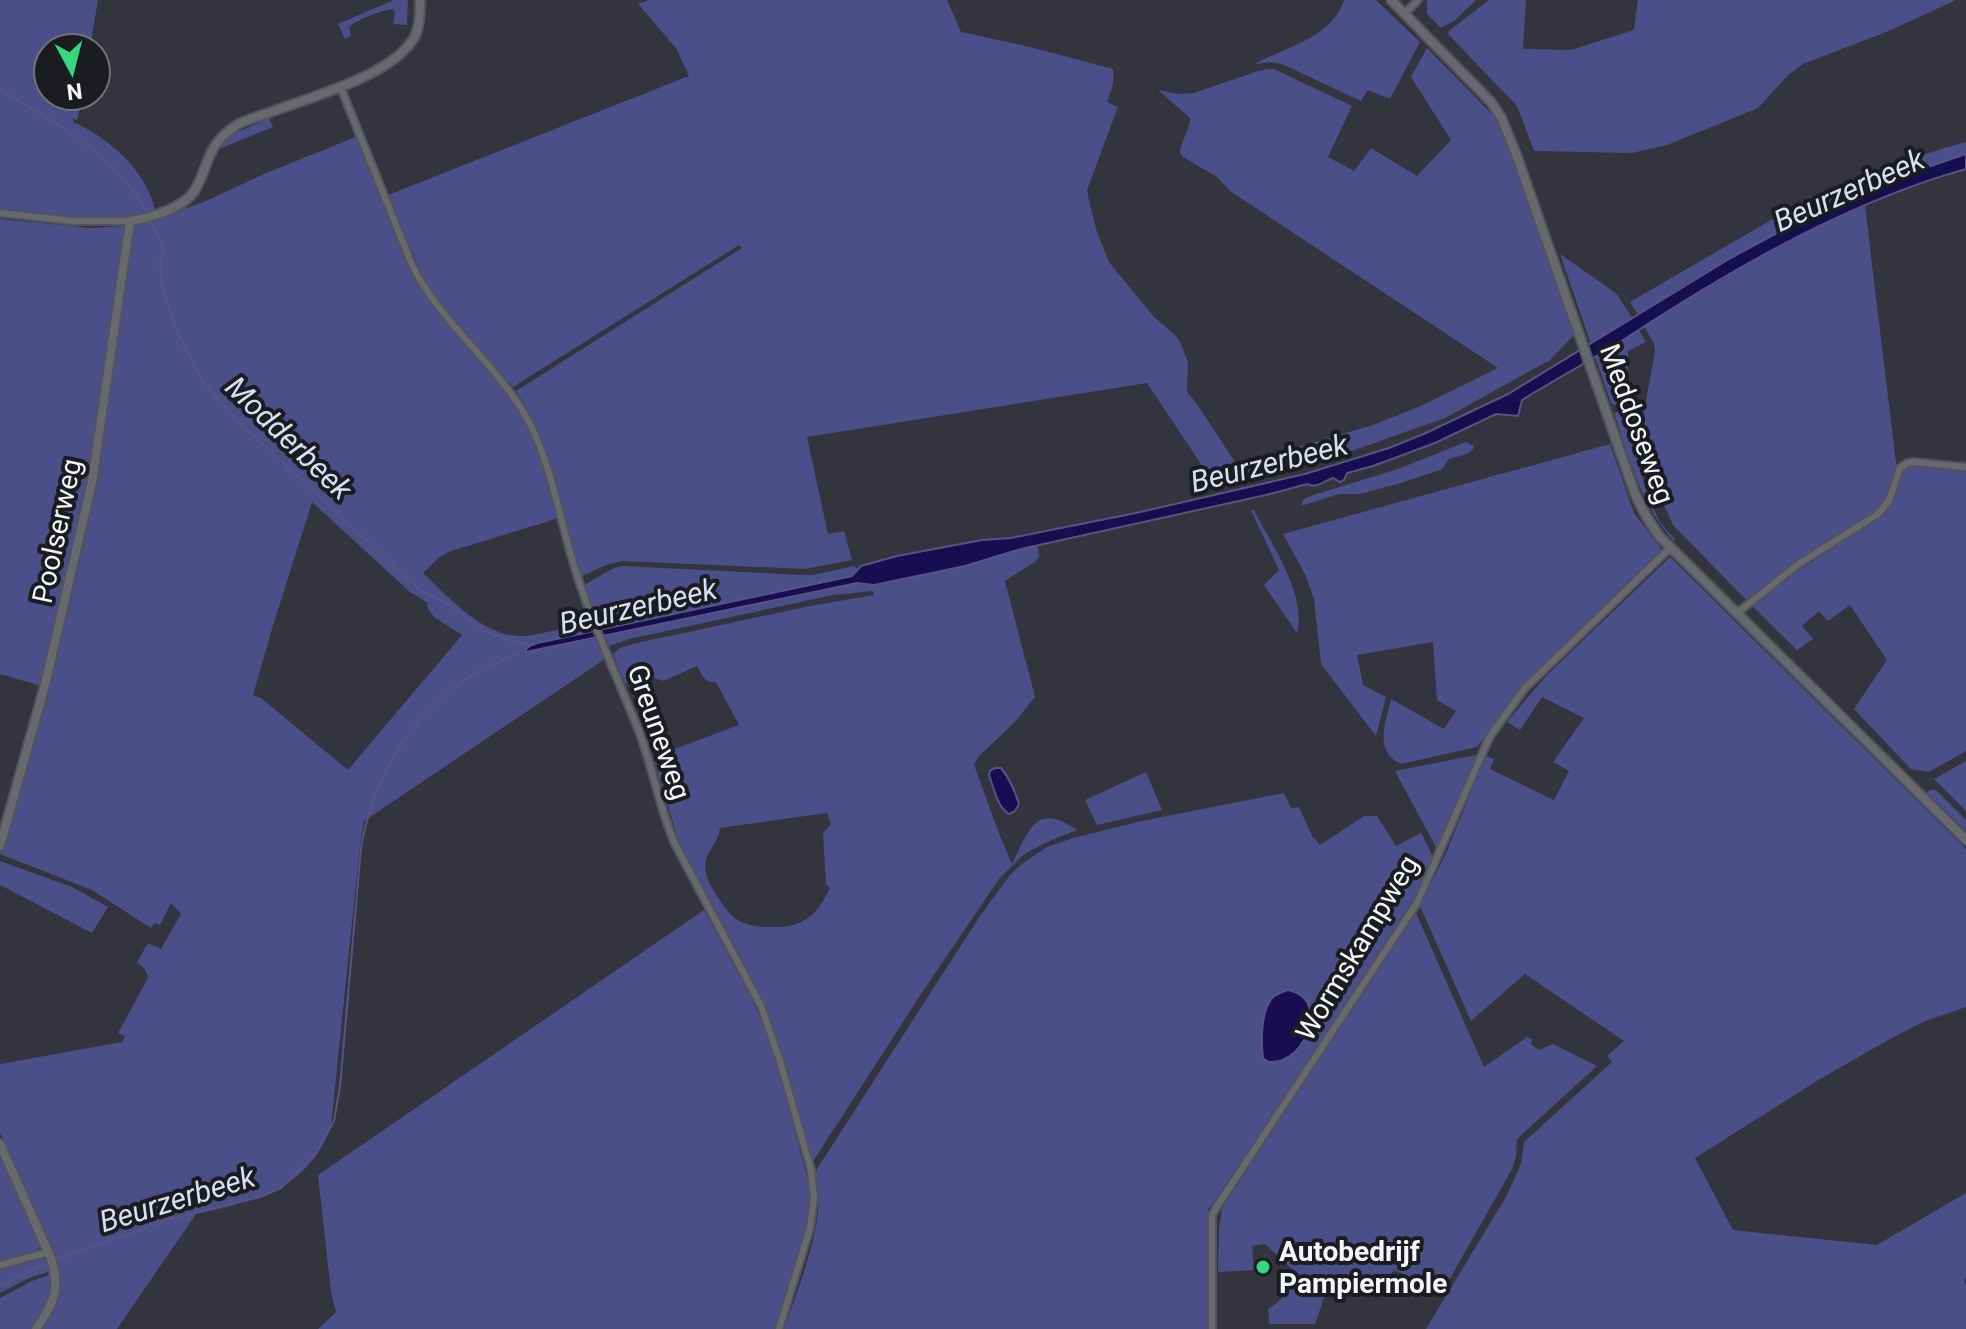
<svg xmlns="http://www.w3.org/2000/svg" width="1966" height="1329" viewBox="0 0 1966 1329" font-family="Roboto,sans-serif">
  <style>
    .green { fill: #4b4f89; fill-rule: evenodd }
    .water { fill: #170d51; stroke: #595384; stroke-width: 2 }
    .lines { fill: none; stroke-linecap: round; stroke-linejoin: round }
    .stream { stroke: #595384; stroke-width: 2 }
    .minor-casing { stroke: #52535b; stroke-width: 10 }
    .tertiary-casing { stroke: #52535b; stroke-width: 12 }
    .minor { stroke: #68696e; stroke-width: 6 }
    .tertiary { stroke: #68696e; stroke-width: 8 }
    .poi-dot { fill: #35d881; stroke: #1b1c20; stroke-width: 3 }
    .labels { text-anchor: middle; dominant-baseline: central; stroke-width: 8; stroke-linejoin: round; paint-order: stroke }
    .street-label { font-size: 28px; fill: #f4f5fb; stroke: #1b1c20 }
    .poi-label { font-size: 28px; font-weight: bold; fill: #f4f5fb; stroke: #1b1c20; text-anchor: start }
    .water-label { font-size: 30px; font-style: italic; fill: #dbdef3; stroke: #1b1c20 }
  </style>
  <rect width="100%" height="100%" fill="#33343d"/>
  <path class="green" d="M0 0H98L90 48H48V96H82L77 120 73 119V122C108 137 147 171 155 210 103 224 52 216 0 210Z
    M394 0H408L407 25 393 24 395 12 393 9C377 12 362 17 349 27L351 36 345 39 338 24Z
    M649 0H947L961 32 1026 46 1113 69C1115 81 1111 91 1107 102L1118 107 1087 190 1089 201 1097 232 1109 262 1154 317 1175 335 1181 344 1188 362 1187 392 1197 404 1237 465 1373 425 1423 405 1498 368 1230 191 1217 177 1183 157 1180 153V149L1190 123V118L1158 90 1178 94 1194 93 1255 72 1267 69H1274L1352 106 1328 157 1354 171 1371 148 1417 176 1451 140 1411 77 1427 48 1499 121 1574 335 1550 360 1445 418 1326 460 1274 474 1255 477 1227 474 1223 478 1213 482 1147 383 807 437 828 534 844 531 852 560 805 569 622 561 606 565 582 576 578 569C562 509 552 443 516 391L742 248 739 245 513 387 457 324 425 282 388 195 689 76 676 48 638 4Z
    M1344 0H1376L1420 42 1390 99 1368 90 1361 101 1284 65 1272 62 1254 64C1286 47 1332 38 1344 0Z
    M1427 0H1476L1454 21 1441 28 1427 14Z
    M1489 0H1526L1523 49 1571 50 1634 30 1638 0H1956L1891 30 1803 64 1788 75 1758 108 1667 145 1632 153 1534 151 1517 106 1448 34 1449 31Z
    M269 118 273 127 217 150 233 134Z
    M358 136 401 244 425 294 517 400 542 457 559 518 451 551 440 557 423 573C450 598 483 637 523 636 544 635 570 625 591 621L595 631 533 644 526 652 597 638 605 659 364 821 360 845 331 1126C308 1190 255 1201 196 1214L117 1329H41C60 1301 65 1285 54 1252L0 1133V1064L122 1042 125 1036 118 1033 148 978 145 969 137 962 148 943 161 949 181 914 171 903 160 925 155 923 151 928 92 890 0 854 11 826C40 719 71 612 92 503 110 412 117 319 132 227L136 224 181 206 187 208 206 201 264 174ZM312 502 410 592 428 603 427 607 434 617 462 635 348 770 261 698 253 695 272 629Z
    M1966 142V154C1945 161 1923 168 1902 176 1812 210 1719 261 1638 315L1630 302 1807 199C1858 176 1912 157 1966 142Z
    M1865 206 1897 471 1886 503 1882 509 1810 555 1747 601 1673 525 1659 494 1650 470 1642 435V422L1655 352 1654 344 1644 326 1755 260 1822 225Z
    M0 219 91 228 125 226 126 230 92 469 41 686 0 674Z
    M1560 254 1617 294 1632 318 1591 344Z
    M1639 330 1646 342 1628 351V374H1620L1621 388H1627L1624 402 1614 405 1611 403 1595 357Z
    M1624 409H1636C1634 445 1641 488 1659 520 1663 527 1670 533 1675 539L1674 541C1641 506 1629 458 1614 413Z
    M1466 442 1474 446 1473 449 1467 454 1449 459 1441 470 1397 484 1360 494H1339L1301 506 1303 500 1310 496 1398 469Z
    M1610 444 1634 513 1661 548 1660 552 1513 701 1477 747 1401 764C1373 751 1386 723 1391 699L1444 729 1456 711 1437 700 1433 642 1357 655 1363 685 1386 697 1376 736 1321 664 1314 599 1306 576 1283 534Z
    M1912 466 1966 469V751L1929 772 1911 769 1854 709 1887 660 1850 605 1828 621 1819 611 1802 626 1813 639 1797 650 1752 606 1795 573 1885 513 1890 506 1903 471Z
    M1251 510H1254C1271 544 1307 594 1297 633L1264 585 1279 570Z
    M1038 545 1039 557 1036 561 1005 581 1035 697 1014 723 979 756 974 765 1000 836 1012 864C1029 831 1035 801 1077 830L1049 841 1023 855 999 879 923 991 812 1163 788 1071 771 1022 746 967 687 859 678 839 653 757 739 725 716 682C704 683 702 675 697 666L664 681 646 675 625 684 613 654 620 648 637 643 810 606 874 595 873 591 833 595 629 639 609 646 605 636 857 583 859 584 965 566 1010 551ZM827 813 831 824 823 833 826 884 830 888C824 901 816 914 803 921 795 926 782 927 773 927 742 927 733 921 717 896 713 889 708 882 706 874 701 854 718 846 720 828Z
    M1670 557 1966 849V1007L1925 1021 1890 1039 1820 1079 1695 1158 1733 1230 1877 1245 1966 1193V1277L1964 1280 1966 1285V1329H1426L1506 1197 1521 1164 1524 1142 1612 1062 1607 1056 1624 1041 1525 974 1471 1021 1420 906 1446 853 1486 756 1494 759 1490 769 1554 800 1569 771 1553 762 1584 718 1542 697 1520 730 1507 722 1545 677Z
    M623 566 802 575H813L854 566 857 569 853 576 602 630 584 585 614 568Z
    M1476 755 1438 851 1395 771Z
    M1966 761V811L1934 779Z
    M1146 772 1162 810 1097 825 1085 800Z
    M1932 789 1936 790 1966 820V831L1926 793Z
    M1284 793 1291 808 1299 807 1312 836 1320 845 1364 816H1377L1396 846 1421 833 1433 857 1415 897 1370 965 1343 1013 1208 1210 1207 1329H784C797 1292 813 1252 818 1213 820 1198 813 1182 817 1169L980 916 1010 875 1023 863 1047 847 1073 838 1142 821Z
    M0 861 72 887 108 907 92 933 0 885Z
    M704 910 751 997 766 1032 775 1058 810 1188 809 1221 777 1329H318L336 1312 331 1292 318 1175Z
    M1416 913 1484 1067 1527 1037 1532 1039 1531 1044 1539 1050 1553 1044 1597 1066 1517 1139 1516 1156 1512 1169 1443 1291 1394 1270 1375 1294 1327 1289 1315 1324H1269L1268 1309C1284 1299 1291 1290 1294 1271L1265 1244 1252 1246 1254 1270 1218 1272 1219 1229 1222 1208Z
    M0 1150 43 1246 32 1253 0 1260Z
    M43 1257 47 1259 51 1271 29 1278 0 1293V1268Z
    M52 1274 53 1291 35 1329H0V1298L32 1281Z"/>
  <path class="water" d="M1966 154V169C1849 202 1739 265 1637 331 1600 355 1560 377 1522 400L1518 416 1496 414 1435 443 1373 466 1347 473 1344 480 1340 482 1333 478C1323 481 1318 489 1307 484L1266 495 1021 549 965 566 874 585 857 583 526 652V649L533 644 852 576 861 566 897 556 982 540 1011 538 1136 513 1305 474 1389 448 1426 433 1508 394 1729 259 1775 234 1817 213 1902 176Z
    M995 768H1001C1010 779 1015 791 1019 804L1015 811 1009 814C997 807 994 788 989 775L990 771Z
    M1289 990C1307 995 1310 1004 1312 1022 1305 1043 1292 1063 1268 1062L1263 1058C1261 1042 1260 1005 1276 995 1278 994 1287 990 1289 990Z"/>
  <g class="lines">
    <path class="stream" d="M0 90C56 123 115 153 147 213
      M150 219 164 250 160 258 161 281 164 294 177 332 203 382 241 424 421 591 447 603 482 630 511 641 534 645
      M55 1260 170 1219 260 1197 281 1188 315 1155 334 1121 340 1087 361 848C373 778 410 714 471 676 485 667 500 661 516 655
      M0 1286 49 1262"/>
    <g class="minor-casing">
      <path id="minor" d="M1404 14 1418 0
        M340 86 412 265C442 326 500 365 531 426 554 473 561 528 578 578 595 632 621 684 641 737 653 771 660 808 674 842L761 1006 780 1061 811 1170 814 1198 810 1228 779 1329
        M0 213 73 221H130
        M1736 614 1800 563 1878 514 1889 501 1900 468 1907 463 1913 462 1966 467
        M0 1265 49 1252
        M1212 1329V1215L1216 1208 1417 903 1490 736 1525 688 1671 547"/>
    </g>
    <g class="tertiary-casing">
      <path id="tertiary" d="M1391 0 1491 102 1501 117 1516 154 1635 494 1646 516 1659 536 1966 840
        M0 846 45 685 92 482 130 221C150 218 184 208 195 190 211 162 205 146 237 125 247 119 260 116 271 112 311 97 395 75 415 36 420 25 420 12 420 0
        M0 1144 50 1256C61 1288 55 1302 36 1329"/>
    </g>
    <use href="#minor" class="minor"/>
    <use href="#tertiary" class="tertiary"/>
  </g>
  <circle class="poi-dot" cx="1263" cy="1267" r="8"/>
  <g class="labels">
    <g class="street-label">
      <text transform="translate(1637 424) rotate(70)">Meddoseweg</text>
      <text transform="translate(57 531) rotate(-78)">Poolserweg</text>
      <text transform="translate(659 732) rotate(71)">Greuneweg</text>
      <text transform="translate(1357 948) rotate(-59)">Wormskampweg</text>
    </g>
    <g class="poi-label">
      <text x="1279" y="1251">Autobedrijf<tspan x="1279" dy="32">Pampiermole</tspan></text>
    </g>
    <g class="water-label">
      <text transform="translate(1849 190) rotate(-24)">Beurzerbeek</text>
      <text transform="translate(289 438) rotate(44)">Modderbeek</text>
      <text transform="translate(1269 463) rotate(-14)">Beurzerbeek</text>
      <text transform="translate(638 606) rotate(-13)">Beurzerbeek</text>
      <text transform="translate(177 1199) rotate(-17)">Beurzerbeek</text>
    </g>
  </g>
  <g transform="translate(72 72) rotate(173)"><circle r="38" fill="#1b1c20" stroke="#727378" stroke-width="2"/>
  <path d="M0-6L14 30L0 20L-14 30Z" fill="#35d881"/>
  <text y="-12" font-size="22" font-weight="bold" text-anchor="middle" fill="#f4f5fb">N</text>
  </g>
</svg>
